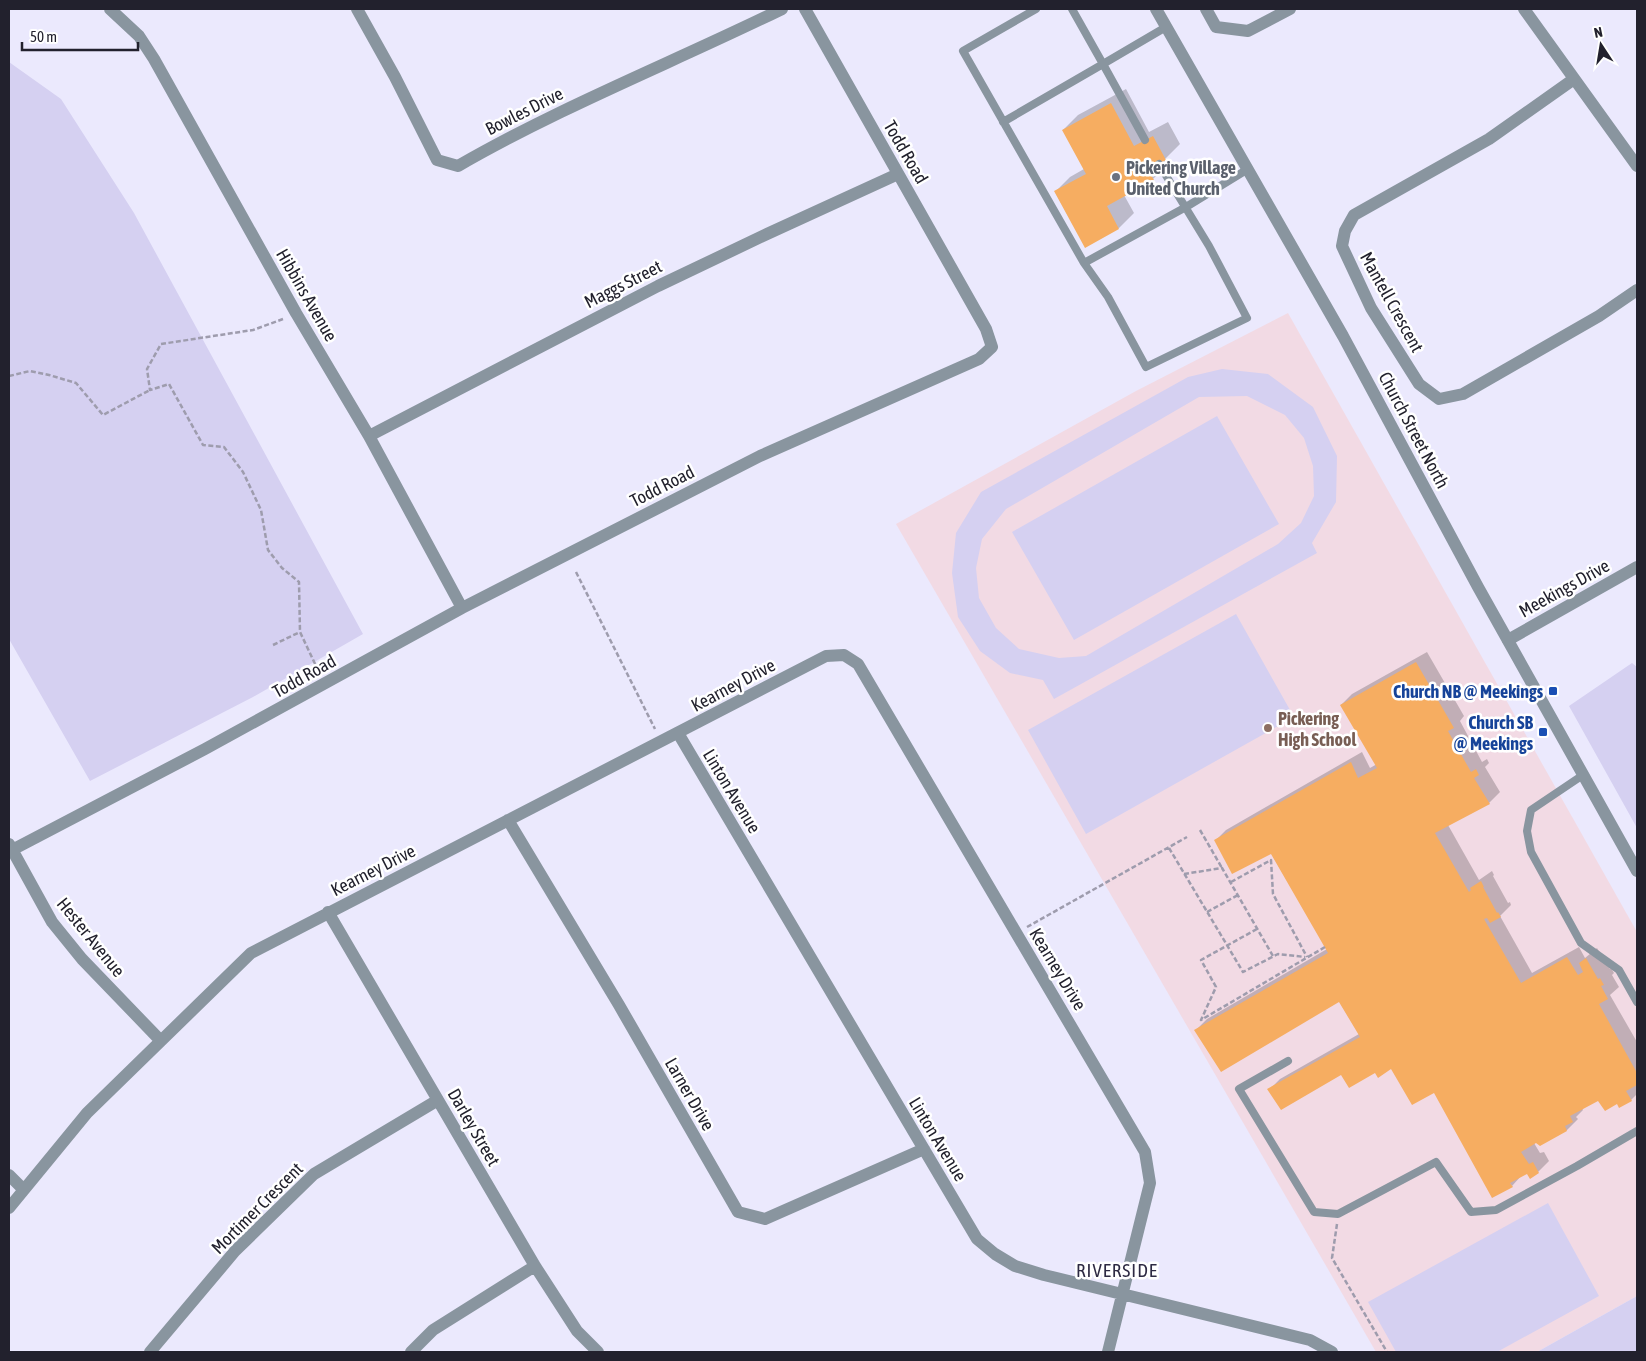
<svg xmlns="http://www.w3.org/2000/svg" width="1646" height="1361" viewBox="0 0 1646 1361" font-family="'Asap Condensed',sans-serif">
  <style>
    .education { fill: #f2dae4 }
    .green { fill: #d5d0f1; fill-rule: evenodd }
    .shadow { fill: #0003 }
    .building { fill: #f6ad61 }
    .lines { fill: none; stroke-linecap: round; stroke-linejoin: round }
    .path { stroke: #9e9cad; stroke-width: 2.5; stroke-dasharray: 5 2.5; stroke-linecap: butt }
    .service { stroke: #89959f; stroke-width: 8 }
    .minor { stroke: #89959f; stroke-width: 12 }
    .tertiary { stroke: #89959f; stroke-width: 12 }
    .worship-dot { fill: #6b7280; stroke: #fff; stroke-width: 2 }
    .transit-dot { fill: #1a4fb4; stroke: #fff; stroke-width: 2 }
    .education-dot { fill: #8d6e63; stroke: #fff; stroke-width: 2 }
    .labels { text-anchor: middle; dominant-baseline: central; stroke-width: 5; stroke-linejoin: round; paint-order: stroke }
    .street-label { font-size: 18px; fill: #22212d; stroke: #fff }
    .worship-label { font-size: 18px; font-weight: bold; fill: #5b616d; stroke: #fff; text-anchor: start }
    .transit-label { font-size: 18px; font-weight: bold; fill: #164399; stroke: #fff; text-anchor: end }
    .education-label { font-size: 18px; font-weight: bold; fill: #785e54; stroke: #fff; text-anchor: start }
    .neighbourhood-label { font-size: 19px; letter-spacing: 1px; fill: #2e2a43; stroke: #fff }
  </style>
  <rect width="100%" height="100%" fill="#ebe9fd"/>
  <path class="education" d="M1288 313 1637 932V1296L1537 1352H1376L896 524 1136 391Z"/>
  <path class="green" d="M9 62 61 99 134 213 363 634 253 697 90 781 9 639Z
    M1222 369 1268 374 1313 407 1337 456 1336 502 1312 543 1317 553 1054 699 1043 680 1010 673 980 651 958 617 952 573 956 533 981 492 1188 377ZM1247 396 1285 415 1304 438 1313 466 1314 496 1301 523 1278 544 1086 656 1059 658 1019 649 996 628 979 598 976 568 982 539 1006 509 1199 397Z
    M1217 416 1279 524 1074 640 1012 532Z
    M1236 614 1294 717 1086 834 1028 730Z
    M1632 663 1637 667V828L1569 706Z
    M1548 1203 1599 1296 1497 1352H1396L1368 1302Z
    M1637 1296V1352H1537Z"/>
  <path class="shadow" d="M1126 89 1149 132 1168 122 1180 144 1165 159 1168 164 1153 179 1124 195 1134 213 1119 228 1085 246 1055 192 1070 177 1084 169 1063 130 1078 115Z
    M1427 652 1464 716 1460 721 1482 762 1487 759 1489 763 1485 767 1500 792 1489 803 1448 825 1479 880 1492 871 1494 875 1493 876 1508 903 1510 902 1511 905 1500 916 1532 973 1579 947 1585 958 1597 948 1610 969 1611 968 1614 973 1612 975 1619 987 1610 995 1637 1042V1094L1631 1100 1620 1106 1618 1103 1599 1099 1582 1108 1583 1110 1576 1117 1578 1119 1567 1130 1534 1143 1540 1153 1544 1152 1549 1161 1538 1172 1528 1173 1522 1175 1512 1186 1435 1092 1392 1068 1375 1071 1342 1073 1269 1090 1280 1079 1359 1034 1339 1001 1196 1030 1207 1019 1327 949 1271 853 1215 841 1226 830 1362 752 1370 768 1377 764 1341 705 1352 694Z"/>
  <path class="building" d="M1111 103 1134 146 1153 136 1166 160 1148 170 1154 180 1107 206 1119 229 1085 248 1054 191 1086 174 1062 130Z
    M1416 662 1454 728 1448 731 1471 772 1476 769 1479 775 1474 778 1490 804 1435 833 1469 892 1471 890 1470 888 1481 881 1484 887H1483L1497 913 1498 912 1501 917 1490 923 1487 918 1484 919 1521 983 1567 957 1578 975 1583 972 1579 963 1586 958 1598 979 1600 978 1604 985 1601 986 1608 999 1599 1004 1637 1073V1085L1626 1091 1632 1101 1619 1108 1617 1104 1605 1111 1598 1101 1570 1116 1573 1122 1565 1126 1567 1131 1540 1146 1536 1143 1521 1152 1529 1164 1533 1162 1539 1173 1530 1179 1527 1174 1510 1183 1513 1187 1492 1198 1434 1093 1412 1105 1391 1069 1378 1078 1375 1073 1349 1088 1341 1075 1281 1110 1267 1089 1360 1037 1339 1002 1221 1072 1194 1030 1328 953 1271 854 1232 874 1214 840 1351 762 1358 778 1377 768 1340 705Z"/>
  <g class="lines">
    <path class="path" d="M283 319 253 330 161 344 147 369 150 390 169 384 203 445 224 447 243 472 261 510 268 550 282 568 299 582 300 632 317 668
      M9 376 30 371 49 375 76 383 103 415 150 390
      M576 572 655 729
      M273 645 300 632
      M1200 830 1222 868
      M1169 848 1243 972 1278 954 1305 957
      M1184 874 1222 868 1273 956
      M1231 882 1271 860 1273 894 1307 957
      M1207 912 1238 895
      M1027 927 1187 837
      M1257 929 1201 960 1216 987 1201 1020 1325 947
      M1337 1224 1332 1258 1387 1352"/>
    <path class="service" d="M1036 9 963 51 1084 263 1186 207 1248 169
      M1072 9 1103 64 1166 27
      M1003 122 1103 64 1145 140
      M1084 263 1108 297 1146 367 1247 318 1209 246 1159 164
      M1583 775 1531 810 1527 831 1531 852 1581 943 1619 970 1637 1002
      M1288 1061 1239 1089 1314 1212 1338 1214 1436 1162 1471 1212 1496 1210 1577 1166 1637 1131"/>
    <path class="minor" d="M110 9 139 36 154 59 296 313 369 436 462 608
      M357 9 395 77 437 160 458 166C562 106 674 62 782 9
      M1206 9 1216 27 1248 31 1290 9
      M1524 9 1637 166
      M1574 79 1489 139 1354 215 1345 231 1342 246 1371 308 1419 384 1439 399 1463 394 1599 316 1637 290
      M369 436 658 286 767 234 898 174
      M1508 640 1637 567
      M678 733 977 1239 995 1254 1015 1266 1044 1275 1310 1340 1332 1352
      M508 820 619 1005 738 1212 765 1219 924 1149
      M9 844 52 922 82 959 160 1040
      M12 850 205 749 462 608 760 456 979 359 992 347 986 329 805 9
      M328 912 535 1266 577 1331 598 1352
      M9 1175 23 1189
      M9 1208 87 1113 251 953 826 656 844 655 858 664 1145 1152 1150 1183 1108 1352
      M150 1352 235 1251 314 1174 438 1100
      M411 1352 433 1330 535 1266"/>
    <path class="tertiary" d="M1156 9 1343 336 1478 587 1637 871"/>
  </g>
  <circle class="worship-dot" cx="1116" cy="177" r="5"/>
  <g class="transit-dot">
    <rect x="1548" y="686" width="10" height="10" rx="2.5"/>
    <rect x="1538" y="727" width="10" height="10" rx="2.5"/>
  </g>
  <circle class="education-dot" cx="1268" cy="728" r="5"/>
  <g class="labels">
    <g class="street-label">
      <text transform="translate(524 111) rotate(-27)">Bowles Drive</text>
      <text transform="translate(906 152) rotate(60)">Todd Road</text>
      <text transform="translate(623 284) rotate(-27)">Maggs Street</text>
      <text transform="translate(307 295) rotate(60)">Hibbins Avenue</text>
      <text transform="translate(1392 302) rotate(61)">Mantell Crescent</text>
      <text transform="translate(1414 430) rotate(62)">Church Street North</text>
      <text transform="translate(662 486) rotate(-27)">Todd Road</text>
      <text transform="translate(1564 588) rotate(-29)">Meekings Drive</text>
      <text transform="translate(304 676) rotate(-29)">Todd Road</text>
      <text transform="translate(733 685) rotate(-28)">Kearney Drive</text>
      <text transform="translate(732 791) rotate(59)">Linton Avenue</text>
      <text transform="translate(373 870) rotate(-27)">Kearney Drive</text>
      <text transform="translate(91 937) rotate(51)">Hester Avenue</text>
      <text transform="translate(1058 969) rotate(59)">Kearney Drive</text>
      <text transform="translate(690 1094) rotate(60)">Larner Drive</text>
      <text transform="translate(474 1127) rotate(60)">Darley Street</text>
      <text transform="translate(938 1139) rotate(59)">Linton Avenue</text>
      <text transform="translate(257 1208) rotate(-45)">Mortimer Crescent</text>
    </g>
    <g class="worship-label">
      <text x="1126" y="167">Pickering Village<tspan x="1126" dy="21">United Church</tspan></text>
    </g>
    <g class="transit-label">
      <text x="1543" y="691">Church NB @ Meekings</text>
      <text x="1533" y="722">Church SB<tspan x="1533" dy="21">@ Meekings</tspan></text>
    </g>
    <g class="education-label">
      <text x="1278" y="718">Pickering<tspan x="1278" dy="21">High School</tspan></text>
    </g>
    <g class="neighbourhood-label">
      <text x="1117" y="1270">RIVERSIDE</text>
    </g>
  </g>
  <rect width="1646" height="1361" fill="none" stroke="#22212d" stroke-width="20"/>
  <g transform="translate(1601 45) rotate(348)" stroke="#ffffff" stroke-width="4" paint-order="stroke">
  <path d="M0-4L9 19L0 12L-9 19Z" fill="#22212d"/>
  <text y="-8" font-size="14" font-weight="bold" text-anchor="middle" fill="#22212d">N</text>
  </g>
  <path d="M22 42v8h116v-8" fill="none" stroke="#22212d" stroke-width="2.5"/>
  <text x="30" y="42" font-size="15" fill="#22212d" stroke="#ffffff" stroke-width="4" paint-order="stroke">50 m</text>
</svg>
